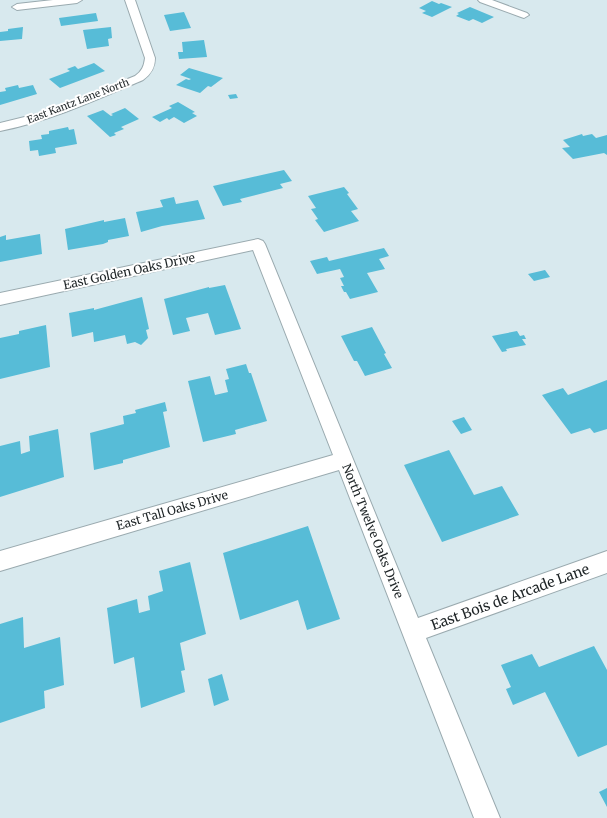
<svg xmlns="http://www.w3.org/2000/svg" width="607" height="818" viewBox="0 0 607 818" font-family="Merriweather,serif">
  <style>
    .building { fill: #57bcd7 }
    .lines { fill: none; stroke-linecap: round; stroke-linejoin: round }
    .minor-casing { stroke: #9aaaaf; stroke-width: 2 }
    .minor { fill: #fff; fill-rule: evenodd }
    .labels { text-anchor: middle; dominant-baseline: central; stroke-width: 4; stroke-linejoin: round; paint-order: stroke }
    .far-street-label { font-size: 10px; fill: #1e2426; stroke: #fff }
    .street-label { font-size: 12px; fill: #1e2426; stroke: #fff }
    .near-street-label { font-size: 14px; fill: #1e2426; stroke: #fff }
  </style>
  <rect width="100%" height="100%" fill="#d8e9ee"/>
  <path class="building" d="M432 1 439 4 441 3 452 7 432 17 422 13 426 11 419 8Z
    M470 7 494 17 482 23 473 19 469 21 456 16 459 14 457 13Z
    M184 12 191 28 170 31 164 15Z
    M96 13 98 21 61 26 59 18Z
    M23 27 22 39 0 41V32L8 31V29Z
    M111 27 112 38 108 39 109 46 87 49 83 30Z
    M204 40 207 57 179 59 178 52H183L182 42Z
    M94 63 105 71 60 88 49 79 70 71 67 69 75 66 78 69Z
    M189 68 223 78 211 87 208 86 200 93 176 85 186 79 189 80 191 79 180 75Z
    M18 85 19 88 33 85 37 94 0 105V92L6 91 5 88Z
    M236 94 238 98 230 99 228 95Z
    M178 102 195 112 192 113 197 116 184 123 174 117 169 120 167 118 160 122 152 117 172 108 169 106Z
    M125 108 139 119 121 127 124 129 114 133 116 135 110 137 87 116 103 110 111 116 113 115 111 114Z
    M68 127 69 130 74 129 77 144 55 148 56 153 39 156 38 150 30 151 29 141 42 139 41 135 49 134V131Z
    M582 134 583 136 592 134 596 138 607 135V155L604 153 573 159 562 148 570 147 563 140Z
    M284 170 292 181 280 184 283 188 240 199 242 202 223 206 213 186Z
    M344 187 349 193 347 194 358 209 351 211 359 221 324 232 315 220 318 219 311 209 316 208 308 196Z
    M174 197 176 204 198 200 205 219 162 226 141 232 136 212 163 207 160 200Z
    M125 218 129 236 108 240V242L103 244 68 250 65 229 104 220V222Z
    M40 234 42 254 0 262V237L6 235V240Z
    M384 248 389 256 379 259 385 269 367 273 378 292 350 299 346 292H344L341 286H344L340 278 344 277 340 269 317 274 310 261 327 257 329 261Z
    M545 270 550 277 534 281 528 274Z
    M225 285 241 329 215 335 208 313 186 318 190 331 173 335 164 299 209 287V288Z
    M142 297 149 329 146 330 148 338 141 345 135 342 127 344 125 335 94 342 93 332 72 337 69 313 94 308V310Z
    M46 325 50 367 0 379V338L19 334V331Z
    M372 327 386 353 384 354 392 368 365 376 357 361H354L341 336Z
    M517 331 520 336 524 335 526 339H522L526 345 506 349 507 351 502 352 492 336Z
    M246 364 249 373H251L267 421 235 430 236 434 203 442 188 381 210 376 215 395 228 392 225 380 229 379 226 369Z
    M607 380V429L594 433 590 428 571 434 542 395 563 388 568 395Z
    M165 402 167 411 163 412 170 447 123 460V463L94 470 90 433 124 424 123 416 136 413 135 410Z
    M464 417 472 430 461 434 452 421Z
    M58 429 64 477 0 497V446L20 441 21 454 30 451 29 436Z
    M449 450 474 495 502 486 519 515 442 542 404 465Z
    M308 526 340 619 307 630 298 600 240 620 223 553Z
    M190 562 206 634 180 643 185 670 181 671 185 692 141 708 134 657 114 664 107 608 137 599 139 613 150 610 148 596 163 591 159 571Z
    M23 617 24 648 60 637 64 685 44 691 45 708 0 723V624Z
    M594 646 607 670V745L578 757 545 692 513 705 506 689 511 687 501 665 532 654 539 667Z
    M222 674 229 700 214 706 208 679Z
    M607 788V807L599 792Z"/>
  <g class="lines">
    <g class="minor-casing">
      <path id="minor" d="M53 0H82L77 3 17 10 12 7 17 4Z
        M125 0H135L155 58C155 68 151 74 143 80 96 100 50 121 0 131V123L49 111 135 76C142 71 144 66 145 58Z
        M478 0H492L527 13 529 15 524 18 521 17 480 2Z
        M258 239 263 241 265 244 418 618 607 551V573L426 638 500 818H474L339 470 0 571V551L333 455 253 250 0 305V293Z"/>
    </g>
    <use href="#minor" class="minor"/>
  </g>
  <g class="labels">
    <g class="far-street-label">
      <text transform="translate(78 101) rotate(-21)">East Kantz Lane North</text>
    </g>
    <g class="street-label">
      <text transform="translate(129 271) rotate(-12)">East Golden Oaks Drive</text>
      <text transform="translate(172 510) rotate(-16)">East Tall Oaks Drive</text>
      <text transform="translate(373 531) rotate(68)">North Twelve Oaks Drive</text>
    </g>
    <g class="near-street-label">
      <text transform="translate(510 597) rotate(-20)">East Bois de Arcade Lane</text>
    </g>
  </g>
</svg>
